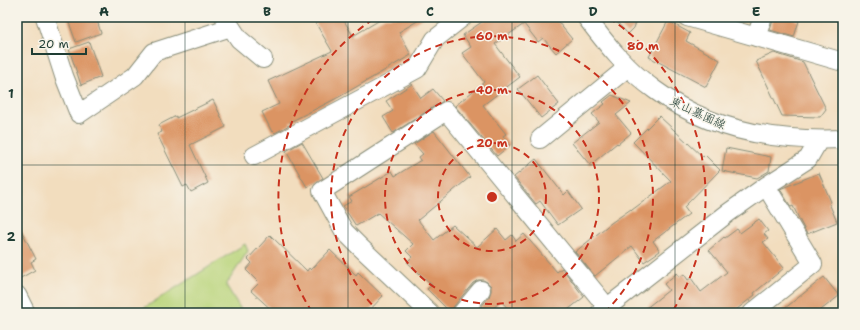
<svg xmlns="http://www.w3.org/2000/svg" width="860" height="330" viewBox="0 0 860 330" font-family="'Shantell Sans','Klee One',sans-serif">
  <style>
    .green { fill: #b9d47a; stroke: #6c8857 }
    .building { fill: #db9463 }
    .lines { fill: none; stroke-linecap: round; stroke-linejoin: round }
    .minor-casing { stroke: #888d79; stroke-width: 20 }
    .minor { stroke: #fff; stroke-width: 18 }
    .grid { fill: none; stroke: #1f3d34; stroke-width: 1; stroke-opacity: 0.55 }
    .ring { fill: none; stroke: #c8321e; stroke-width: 2; stroke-dasharray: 7 5 }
    .labels { text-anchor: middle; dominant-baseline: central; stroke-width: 3; stroke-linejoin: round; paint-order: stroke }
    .street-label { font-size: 12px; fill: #1f3d34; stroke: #f7f3e8 }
    .centre { fill: #c8321e; stroke: #f7f3e8; stroke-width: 2 }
    .ring-label { font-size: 12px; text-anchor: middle; font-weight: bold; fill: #c8321e; stroke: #f7f3e8; stroke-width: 3; stroke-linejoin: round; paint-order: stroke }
    .neatline { fill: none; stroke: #1f3d34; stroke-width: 1.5 }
    .grid-label { font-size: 13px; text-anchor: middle; font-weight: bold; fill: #1f3d34 }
  </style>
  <rect width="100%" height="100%" fill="#f7f3e8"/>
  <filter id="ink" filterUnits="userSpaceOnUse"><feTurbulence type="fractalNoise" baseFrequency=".025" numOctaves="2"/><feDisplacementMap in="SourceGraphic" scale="8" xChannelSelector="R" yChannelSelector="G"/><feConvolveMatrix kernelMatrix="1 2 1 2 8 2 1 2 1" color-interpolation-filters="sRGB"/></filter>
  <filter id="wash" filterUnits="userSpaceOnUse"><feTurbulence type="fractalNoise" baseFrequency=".012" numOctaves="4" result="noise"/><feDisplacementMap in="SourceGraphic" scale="16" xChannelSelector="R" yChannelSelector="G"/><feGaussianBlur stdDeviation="0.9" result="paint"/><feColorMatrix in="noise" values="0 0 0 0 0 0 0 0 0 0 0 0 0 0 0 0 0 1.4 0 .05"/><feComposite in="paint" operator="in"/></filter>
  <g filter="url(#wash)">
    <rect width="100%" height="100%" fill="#f2ddbe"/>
    <path class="green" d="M245 244 248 251 226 285 243 313H136Z"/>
    <g id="blocks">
      <path class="building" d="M67 17H96L101 33 76 42Z
        M312 17H342L353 36 385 17H424L399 32 411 55 339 97 290 122 291 124 275 133 273 131 272 132 262 112 279 104 268 81 332 51Z
        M489 17H554L572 39 556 53 543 38 538 42 524 24 495 44 520 77 483 105 506 134 503 136 510 145 497 156 455 106 484 82 462 53 471 47 463 35Z
        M612 17H638L634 28 628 34Z
        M774 17H788L799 21 794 37 770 30Z
        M668 21 690 33 686 41 720 60 706 87 649 57Z
        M89 42 101 77 81 85 69 49Z
        M774 53 803 62 826 109 820 117 782 116 756 61Z
        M537 75 559 104 541 118 518 89Z
        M412 84 421 98 433 89 443 101 393 133 383 117 393 111 386 101Z
        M612 95 631 103 616 115 631 133 618 144 617 143 590 165 572 143 599 122 592 114 605 104 603 102Z
        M213 100 226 127 190 145 208 183 191 192 187 185 183 187 157 134 162 132 159 125 176 116V118Z
        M659 116 703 157 705 155 720 170 684 207 689 214 653 241 660 251 644 262 632 246 595 276 575 252 611 223 631 209 632 210 671 181 633 142Z
        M434 131 470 177 418 220 434 240 453 225 477 247 497 229 506 240 512 235 516 241 524 234 557 272 562 268 584 297 564 313H512L501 301 488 313H476L489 297 491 291V286L487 282 483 280H478L473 283 454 306 451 313 427 289 432 285 407 262 412 257 406 251 413 244 378 213 356 226 343 206 352 201 349 197 392 171 395 176 421 160 419 157 423 154 414 144Z
        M302 142 323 178 307 187 286 151Z
        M726 148 771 157 769 171 757 178 722 171Z
        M536 159 564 195 568 191 581 209 558 225 540 201 536 204 514 177Z
        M819 173 831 202 829 203 837 222 807 234 801 223 793 206 791 207 780 189Z
        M759 219 768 231 764 234 768 239 763 242 784 268 754 293 755 295 732 313H640L669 290 664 284 677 273 680 277 684 274 688 280 691 278 701 292 727 272 709 250 724 237 725 238 737 229 740 233Z
        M17 222 36 259 31 262 35 270 17 280Z
        M270 235 307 271 309 268 311 270 330 250 356 275 358 272 383 296 367 313H275L251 291 259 283 246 270 252 263 248 259Z
        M824 277 839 296 817 313H779Z"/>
    </g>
  </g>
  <g filter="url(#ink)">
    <use href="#blocks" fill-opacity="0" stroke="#888d79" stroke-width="1"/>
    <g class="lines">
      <g class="minor-casing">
        <path id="minor" d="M45 17 64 76 79 114 135 76 154 52 231 27
          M586 17C606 44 627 70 655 90 710 131 776 142 843 139
          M687 17 843 62
          M225 18 239 39 263 59
          M756 37 763 17
          M540 139 628 67
          M254 156 417 69 435 39 463 17
          M17 295 26 313
          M430 313 359 246 344 231 322 191 446 111 607 307
          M462 313 481 290
          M600 313 728 213 766 186 808 159 819 140
          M752 313 813 264 766 186"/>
      </g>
      <use href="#minor" class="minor"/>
    </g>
  </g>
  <path class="grid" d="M185 17V313M348 17V313M512 17V313M675 17V313M17 165H843"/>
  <g class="ring">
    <circle cx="492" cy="197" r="54"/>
    <circle cx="492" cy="197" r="107"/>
    <path d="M380 313A161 161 0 1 1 604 313"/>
    <path d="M312 312A214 214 0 0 1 375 18M609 18A214 214 0 0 1 672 312"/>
  </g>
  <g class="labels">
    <g class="street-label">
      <text transform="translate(698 113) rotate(25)">東山墓園線</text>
    </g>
  </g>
  <circle cx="492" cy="197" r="6" class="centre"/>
  <g class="ring-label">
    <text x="492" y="40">60 m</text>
    <text x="643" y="50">80 m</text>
    <text x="492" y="94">40 m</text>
    <text x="492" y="147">20 m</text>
  </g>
  <rect width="860" height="330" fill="none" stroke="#f7f3e8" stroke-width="44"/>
  <path d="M32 48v6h54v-6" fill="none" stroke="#1f3d34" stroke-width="2"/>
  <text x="38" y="48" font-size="12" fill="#1f3d34" stroke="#f7f3e8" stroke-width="3" paint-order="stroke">20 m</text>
  <rect x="22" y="22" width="816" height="286" class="neatline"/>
  <g class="grid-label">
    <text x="104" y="16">A</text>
    <text x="267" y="16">B</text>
    <text x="430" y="16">C</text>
    <text x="593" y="16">D</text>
    <text x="756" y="16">E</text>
    <text x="11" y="98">1</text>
    <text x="11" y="241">2</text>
  </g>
</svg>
